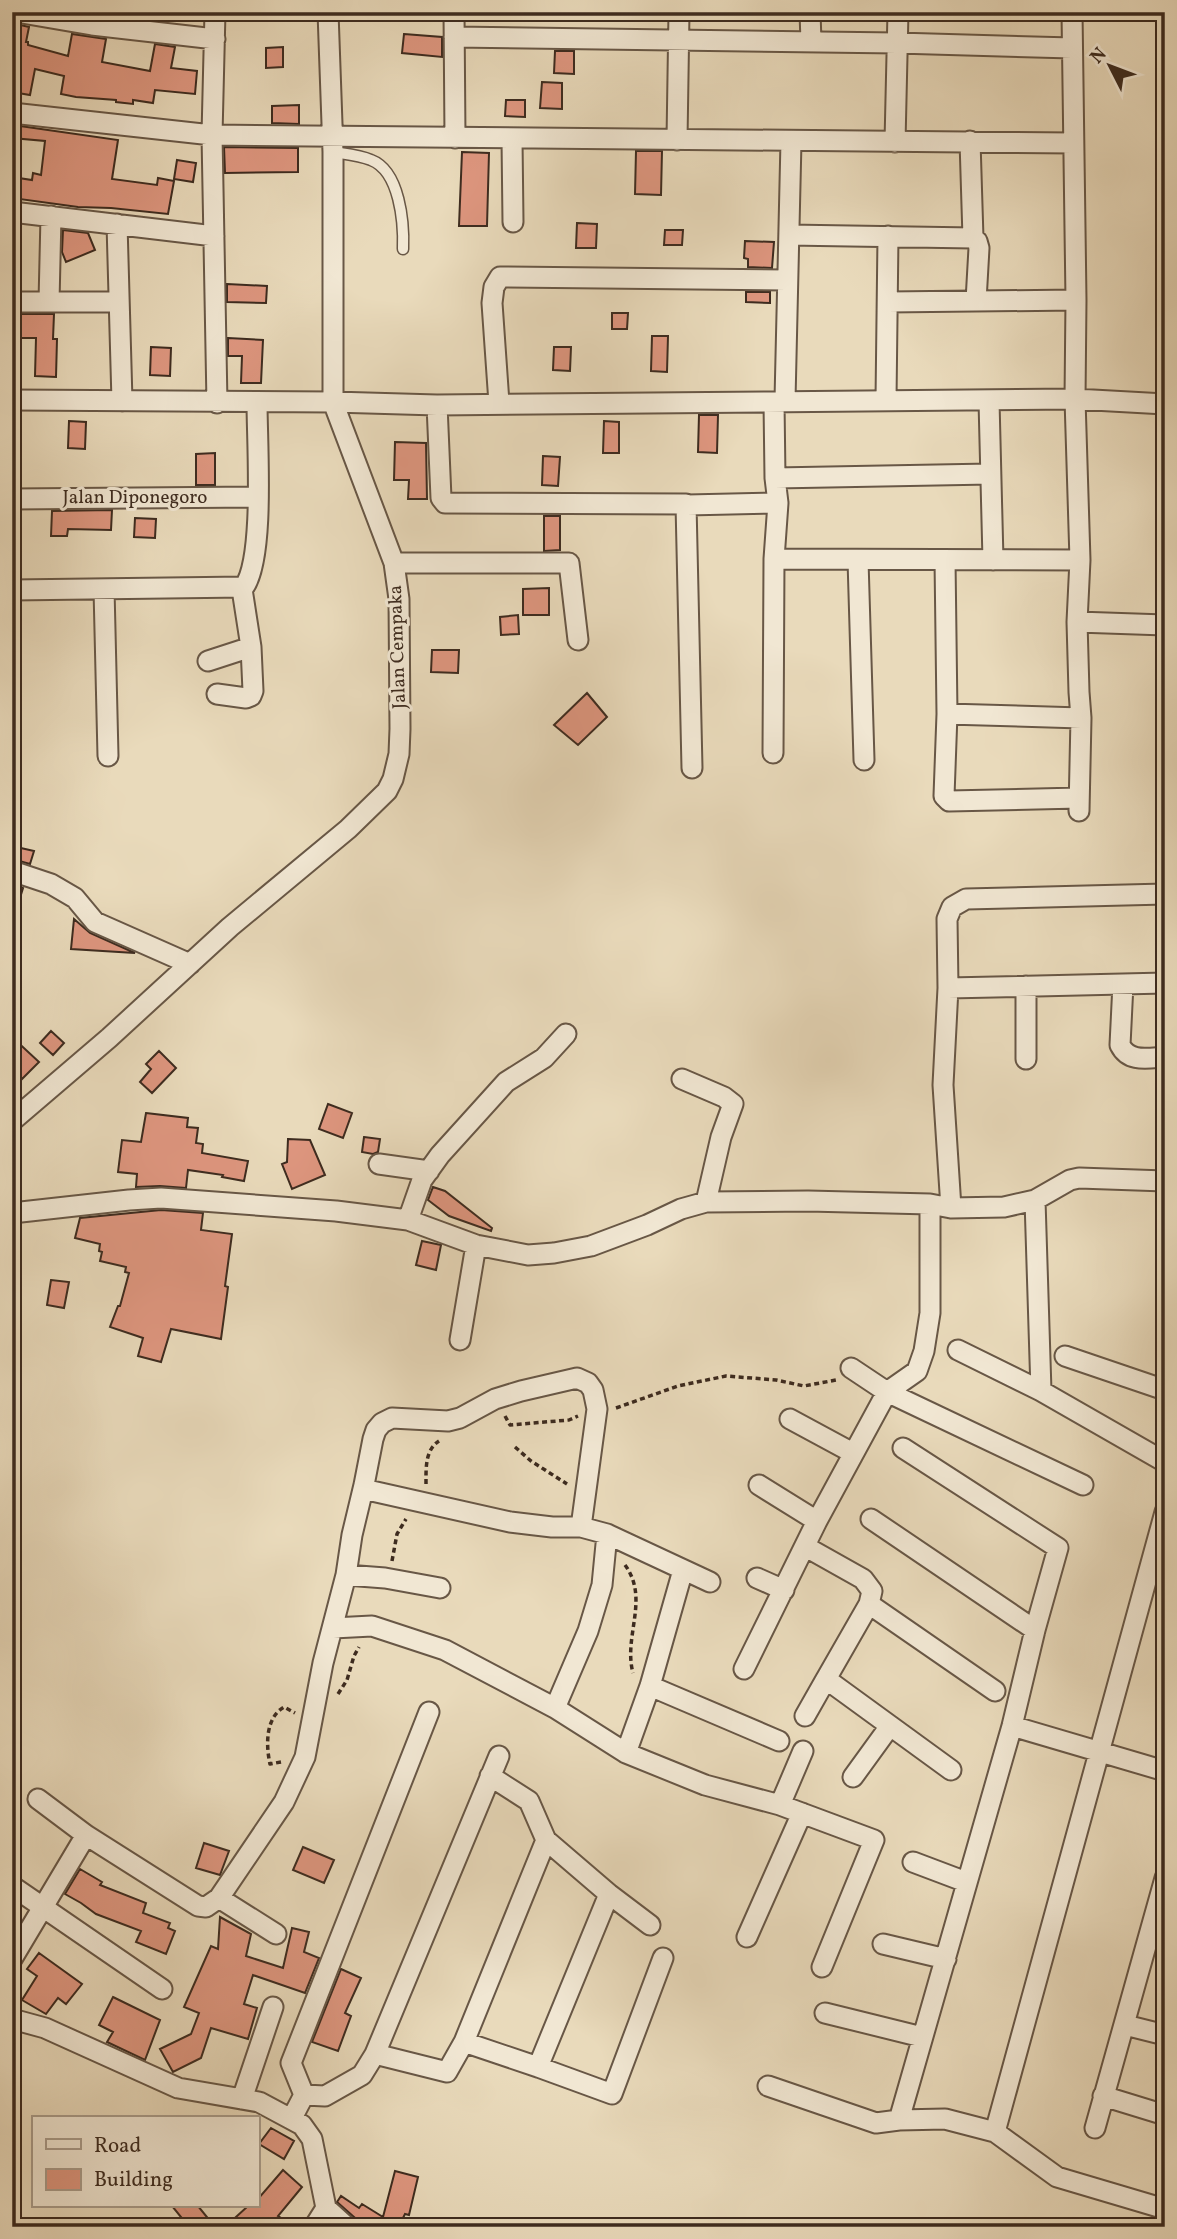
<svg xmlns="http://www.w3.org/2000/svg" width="1177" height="2239" viewBox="0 0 1177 2239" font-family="Vollkorn,serif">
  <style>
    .building { fill: #de967f; stroke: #3d2b1f; stroke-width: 2 }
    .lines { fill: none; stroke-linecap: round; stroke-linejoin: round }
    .lane-casing { stroke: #685746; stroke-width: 13 }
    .street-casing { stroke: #685746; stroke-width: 23 }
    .path { stroke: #3d2b1f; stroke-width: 3.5; stroke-dasharray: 5 3.5; stroke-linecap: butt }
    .lane { stroke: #f1e7d3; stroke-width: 10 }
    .street { stroke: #f1e7d3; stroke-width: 19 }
    .labels { text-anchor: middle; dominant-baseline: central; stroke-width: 6; stroke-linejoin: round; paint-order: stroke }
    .street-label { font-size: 19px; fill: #3d2b1f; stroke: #f1e7d3 }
  </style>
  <rect width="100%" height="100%" fill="#e9dabb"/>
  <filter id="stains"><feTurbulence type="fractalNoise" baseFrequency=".00286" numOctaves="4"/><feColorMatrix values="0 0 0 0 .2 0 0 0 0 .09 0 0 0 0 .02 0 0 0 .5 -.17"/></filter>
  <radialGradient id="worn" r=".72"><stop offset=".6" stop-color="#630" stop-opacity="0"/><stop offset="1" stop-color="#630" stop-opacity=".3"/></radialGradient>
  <path class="building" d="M12 23 29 27 26 42H28V45L68 56 72 34 106 39 102 62 150 71 155 44 175 47 171 68 197 71 195 94 155 90 153 103 133 100V104L116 102V100L76 97 61 94 64 76 35 69 30 95 12 92Z
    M404 34 442 37V57L402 53Z
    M283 47V67L266 68V48Z
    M555 51H574V74L554 73Z
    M542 82 562 83V109L540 108Z
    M506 100H525V117L505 116Z
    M299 105V124L272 123V106Z
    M13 125 118 140 112 179 157 185 158 178 174 181 168 214 111 208 78 207 12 198V177L32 180 33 173 41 175 45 141 12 138Z
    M224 147 298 148V172L225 173Z
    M636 151H662L661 195 635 194Z
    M462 152 489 153 487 226H459Z
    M177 160 196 163 193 182 174 179Z
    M577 223 597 224 596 248H576Z
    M63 230 88 233 95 250 66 262 62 252Z
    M665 230H683L682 245H664Z
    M745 241 774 242 772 268 748 267V259L744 258Z
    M227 284 267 286 266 303 227 302Z
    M746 292H770V303L746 302Z
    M612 313H628L627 329H612Z
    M12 314H54L53 339H57L56 377 35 376 36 338H12Z
    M652 336H668L667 372 651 371Z
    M228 338 263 340 261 383H241L242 356H228Z
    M151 347 171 348 170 376 150 375Z
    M554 347H571L570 371 553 370Z
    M699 415H718L717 453 698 452Z
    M69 421 86 422 85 449 68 448Z
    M604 421 619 422V453H603Z
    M395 442 426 443 427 499H408L409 480H394Z
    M215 453V485H196V454Z
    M543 456 560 457 558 486 542 485Z
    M112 510 111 530 68 529 67 536H51L52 511Z
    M544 516H560V550L544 551Z
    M135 518 156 519 155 538 134 537Z
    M549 588V615H523V589Z
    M518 615 519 634 501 635 500 617Z
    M432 650H459L458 673 431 672Z
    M587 693 607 717 578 745 554 725Z
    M12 846 34 851 30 864 12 859Z
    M12 884 23 888 16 911 12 910Z
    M74 919 90 933 135 953 71 949Z
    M51 1031 64 1043 53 1055 40 1043Z
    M12 1037 39 1062 22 1079 12 1069Z
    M159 1051 176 1068 152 1093 140 1082 151 1069 146 1064Z
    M328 1104 352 1113 343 1138 319 1129Z
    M146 1113 188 1118 187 1127 198 1128 196 1143 203 1144 202 1153 248 1161 244 1181 222 1177 223 1175 188 1170 186 1188 160 1186 136 1187 137 1174 118 1172 122 1140 141 1142Z
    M364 1137 380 1139 378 1152 373 1154 362 1152Z
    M288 1139 310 1140 325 1175 292 1189 282 1164 287 1162Z
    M433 1187 445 1191 492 1228 491 1231 449 1216 428 1200Z
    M161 1210 203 1213 201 1230 232 1234 225 1286 228 1287 221 1339 171 1329 161 1362 138 1356 143 1338 110 1327 118 1306H120L129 1273 125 1272 126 1267 100 1261 102 1252 99 1251 100 1244 75 1238 80 1218Z
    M422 1241 441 1245 436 1270 416 1265Z
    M51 1280 69 1282 64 1308 47 1305Z
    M204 1843 229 1851 220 1875 196 1868Z
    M303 1847 334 1860 324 1883 293 1870Z
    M80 1869 102 1882 100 1885 146 1903 143 1913 170 1923 168 1928 175 1931 166 1954 136 1942 141 1931 96 1914 81 1903 65 1894Z
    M220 1917 251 1934 246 1956 283 1968 292 1928 309 1932 304 1952 319 1958 305 1993 253 1975 244 2004 257 2008 248 2039 211 2028 201 2058 173 2072 160 2049 191 2034 199 2013 184 2007 211 1946 218 1949Z
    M39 1953 82 1984 66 2004 58 1998 46 2014 22 2000 37 1976 27 1969Z
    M341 1969 361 1978 345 2013 351 2016 338 2051 312 2042Z
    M113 1997 160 2020 145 2060 107 2042 113 2032 99 2025Z
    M271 2128 294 2141 284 2159 259 2144Z
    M283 2170 302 2187 278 2216 281 2218 272 2227H225L248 2206H257V2200Z
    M395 2171 418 2177 409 2215 405 2214 399 2226 400 2227H360L355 2218 337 2202 341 2196 359 2208 362 2204 383 2217Z
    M172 2206H198L215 2227H189Z"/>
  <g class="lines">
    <g class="lane-casing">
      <path id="lane" d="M333 152C345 154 359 155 371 160 400 171 404 223 403 249"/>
    </g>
    <g class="street-casing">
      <path id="street" d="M16 12 92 25 215 39
        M215 12 212 135 217 403
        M454 12 455 138
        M810 12 811 42
        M454 37 897 43 1072 48
        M12 113 212 135 1073 143
        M512 139 513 222
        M677 140 679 12
        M970 141 973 238
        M895 142 898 12
        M12 212 214 236
        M117 224 122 401
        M789 235 973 238 977 241 979 248 976 301
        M12 302H119
        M49 302 51 216
        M888 302 1076 300
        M12 400 333 402 437 405 1075 399 1076 300 1072 12
        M785 400 791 141
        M886 400 888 236
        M989 401 993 560
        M499 403 492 303 494 287 500 277 787 280
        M437 405 441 498 445 503 686 504 692 768
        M775 478 990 474
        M12 499 257 497
        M687 505 778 503
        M774 559 1080 560
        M858 560 864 760
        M945 560 947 714 944 796 949 801 1079 798
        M394 563H569L578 640
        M104 589 108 756
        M12 590 244 587C265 558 257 443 257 403
        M1077 622 1165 625
        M208 661 251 647 242 589
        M217 694 246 698 251 696 253 691 251 647
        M947 714 1081 718
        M773 753 774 559 778 503 775 478 774 402
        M1079 811 1081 718 1079 692 1077 622 1080 560 1075 399 1165 404
        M12 871 51 884 75 898 95 922 190 964
        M1123 984 1120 1045C1129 1063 1148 1058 1165 1057
        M1026 986V1059
        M948 988 1165 983
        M682 1079 724 1097 733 1104 721 1137 706 1202
        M12 1121 109 1038 230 927 348 829 387 791 393 779 399 754 400 729 399 599 394 563 333 402V152L328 12
        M379 1164 429 1171
        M1035 1200 1041 1391 1165 1462
        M951 1208 943 1085 948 988 947 919 952 907 966 899 1165 894
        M12 1213 129 1200 161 1198 336 1211 408 1220 476 1245 528 1255 554 1253 591 1246 647 1225 681 1209 706 1202 808 1201 930 1204 951 1208 1004 1207 1035 1200 1070 1180 1079 1178 1165 1181
        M408 1220 422 1180 440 1155 506 1082 544 1058 566 1034
        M460 1340 476 1245
        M958 1350 1041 1391
        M1065 1356 1165 1390
        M851 1368 887 1392 1083 1485
        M790 1419 853 1453
        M759 1485 817 1521
        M363 1489 510 1522 552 1527H581L607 1534 710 1582
        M871 1519 1035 1630
        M806 1547 863 1579 872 1591 869 1604 826 1679 951 1770
        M346 1575 385 1578 440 1588
        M757 1578 784 1590
        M869 1604 995 1691
        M333 1628 372 1626 445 1650 555 1708 626 1753 705 1785 780 1805 874 1840 822 1967
        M744 1669 817 1521 887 1392 917 1371 924 1351 930 1313V1204
        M650 1686 779 1741
        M555 1708 588 1631 602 1585 607 1534
        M805 1716 826 1679
        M1012 1726 1165 1771
        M626 1753 650 1686 683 1570
        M853 1777 890 1726
        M38 1799 86 1835 198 1906 206 1907 219 1898 284 1802 305 1757 323 1663 346 1575 352 1535 364 1485 373 1439 376 1430 382 1423 392 1418 448 1421 460 1418 495 1399 521 1391 577 1378 588 1383 593 1390 597 1409 581 1527
        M780 1805 803 1751
        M546 1840 609 1894 650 1925
        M913 1862 966 1882
        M12 1886 162 1989
        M219 1898 276 1934
        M747 1937 802 1813
        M883 1944 946 1959
        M12 1959 86 1835
        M825 2013 922 2037
        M12 2019 45 2028 178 2088 259 2102 302 2125 312 2139 326 2208 347 2227
        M1125 2025 1165 2035
        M464 2042 538 2067 612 2094 663 1958
        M375 2054 447 2072 464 2042 546 1840 529 1801 490 1776
        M538 2067 609 1894
        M768 2086 876 2123 899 2120 1012 1726 1035 1630 1058 1548 903 1448
        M304 2095 325 2096 362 2075 375 2054 499 1756
        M1103 2096 1165 2115
        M242 2099 273 2007
        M292 2118 304 2095 291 2063 429 1712
        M899 2120 945 2119 995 2132 1057 2177 1165 2209
        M1095 2128 1165 1878
        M995 2132 1165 1512
        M314 2227 326 2208"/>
    </g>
    <path class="path" d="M616 1408 678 1386 726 1376 776 1380 804 1386 836 1380
      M505 1416 510 1425 569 1420 578 1416
      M515 1447 531 1461 567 1484
      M426 1484C426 1468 425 1450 439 1441
      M392 1561 397 1534 406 1519
      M625 1565C650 1599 623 1636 633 1673
      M338 1694 347 1680 354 1656 359 1647
      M281 1762 270 1764C266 1746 265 1718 284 1707L295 1713"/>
    <use href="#lane" class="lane"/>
    <use href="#street" class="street"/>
  </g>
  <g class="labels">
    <g class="street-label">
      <text x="135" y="498">Jalan Diponegoro</text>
      <text transform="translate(398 647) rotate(-92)">Jalan Cempaka</text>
    </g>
  </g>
  <rect width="1177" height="2239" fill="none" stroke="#e9dabb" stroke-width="42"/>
  <rect x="14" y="14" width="1149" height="2211" fill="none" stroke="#3d2b1f" stroke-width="3.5"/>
  <rect x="21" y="21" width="1135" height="2197" fill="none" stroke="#3d2b1f" stroke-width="2"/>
  <rect x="32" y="2116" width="228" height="91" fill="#f1e7d3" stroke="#a99c8b" stroke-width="2"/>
  <rect x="46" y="2139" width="35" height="10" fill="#f1e7d3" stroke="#a99c8b" stroke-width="2"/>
  <text x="94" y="2152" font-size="21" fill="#3d2b1f">Road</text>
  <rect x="46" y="2169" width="35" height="21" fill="#de967f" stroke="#a99c8b" stroke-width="2"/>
  <text x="94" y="2186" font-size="21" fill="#3d2b1f">Building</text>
  <g transform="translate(1110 66) rotate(312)" stroke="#f1e7d3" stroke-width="5" paint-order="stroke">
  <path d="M0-5L12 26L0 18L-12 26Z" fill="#3d2b1f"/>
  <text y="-10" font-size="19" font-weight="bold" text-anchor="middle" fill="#3d2b1f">N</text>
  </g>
  <rect width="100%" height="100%" filter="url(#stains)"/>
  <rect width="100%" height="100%" fill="url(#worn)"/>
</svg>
